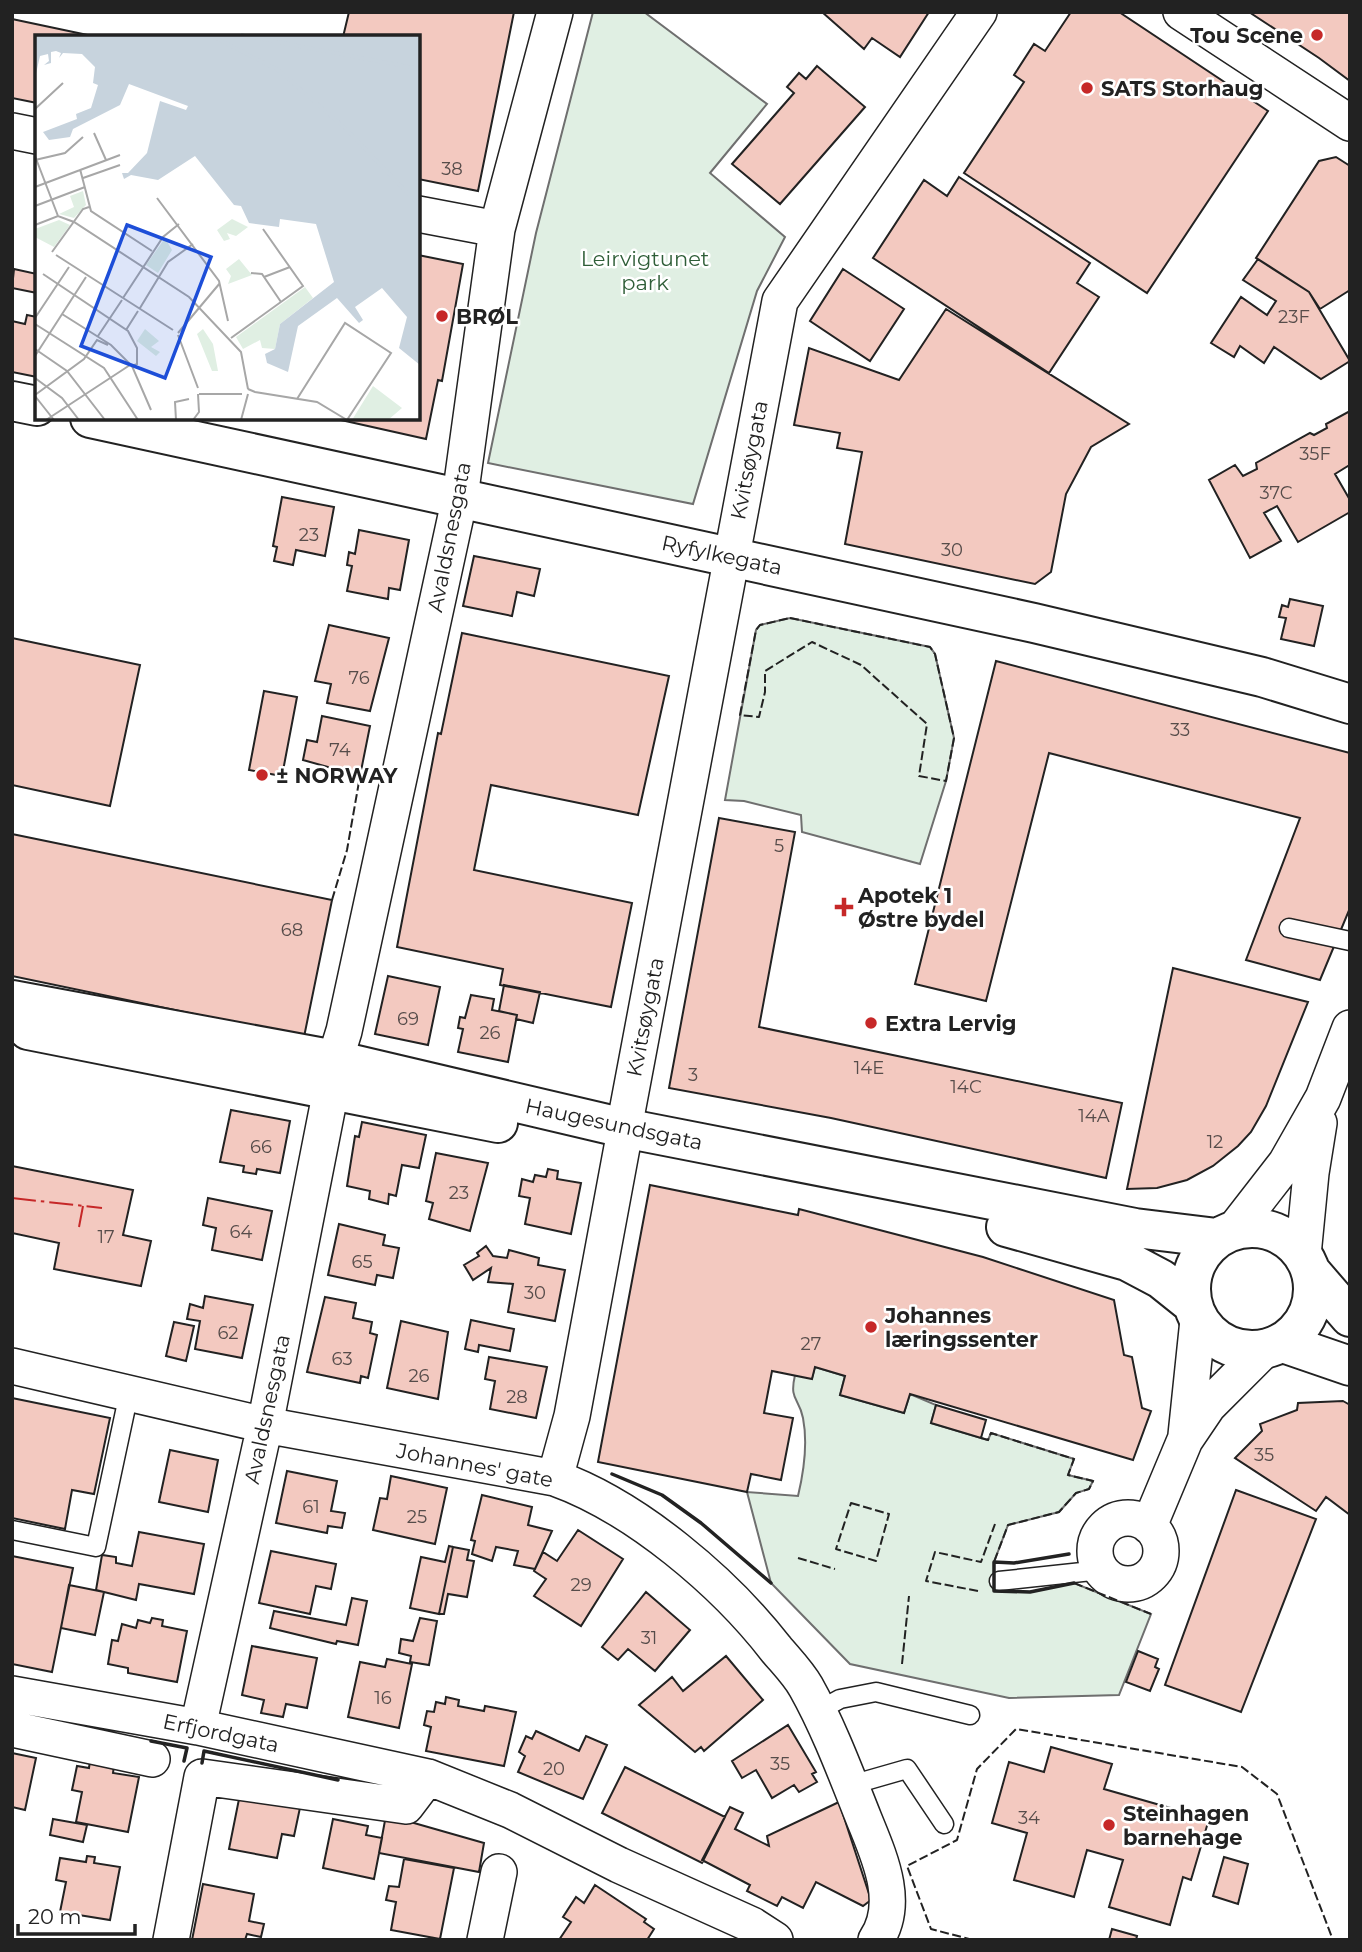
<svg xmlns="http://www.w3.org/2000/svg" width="1362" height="1952" viewBox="0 0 1362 1952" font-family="Montserrat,sans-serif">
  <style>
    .green { fill: #e0efe3; stroke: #6f6f6f; stroke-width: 2 }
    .building { fill: #f3c9c0; stroke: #222; stroke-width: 2 }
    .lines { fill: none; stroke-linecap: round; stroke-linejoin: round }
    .lane-casing { stroke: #222; stroke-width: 21 }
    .street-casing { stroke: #222; stroke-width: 38 }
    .secondary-casing { stroke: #222; stroke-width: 42 }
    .lane { stroke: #fff; stroke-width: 18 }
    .street { stroke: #fff; stroke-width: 35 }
    .secondary { stroke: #fff; stroke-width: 38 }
    .fence { stroke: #222; stroke-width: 2; stroke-dasharray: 9 3.5; stroke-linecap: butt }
    .wall { stroke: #222; stroke-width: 3.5 }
    .power { stroke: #c62828; stroke-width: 2; stroke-dasharray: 24 5 3.5 5; stroke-linecap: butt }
    .poi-dot { fill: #c62828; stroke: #fff; stroke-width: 2.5 }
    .labels { text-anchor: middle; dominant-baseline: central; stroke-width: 5; stroke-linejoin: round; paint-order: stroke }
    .number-label { font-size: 18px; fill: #564c4a }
    .poi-label { font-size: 21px; font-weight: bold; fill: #222; stroke: #fff; text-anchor: start }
    .park-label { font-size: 21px; fill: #2f5e38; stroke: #fff }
    .street-label { font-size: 21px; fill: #222; stroke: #fff }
    .inset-river { fill: none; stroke: #c7d3dd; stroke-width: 3.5 }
    .inset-road { fill: none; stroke: #a7a7a7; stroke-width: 2 }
    .view { fill: #1d4ed8; fill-opacity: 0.15; stroke: #1d4ed8; stroke-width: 3.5 }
    .inset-edge { fill: none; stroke: #222; stroke-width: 3.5 }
  </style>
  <rect width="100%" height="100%" fill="#fff"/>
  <path class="green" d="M593 12H644L767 104 710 173 785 237 757 291 693 504 488 463 536 233Z
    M790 618 930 647 935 654 954 738 946 781 920 864 802 832 801 815 744 801 725 800 756 630 760 625Z
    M815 1367 845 1376 840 1395 904 1413 910 1394 936 1405 931 1423 988 1440 991 1433 1074 1459 1068 1475 1093 1481 1089 1489 1076 1493 1059 1512 1008 1525 994 1562V1591L1030 1592 1074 1583 1151 1614 1119 1695 1009 1698 850 1664 771 1583 747 1492 798 1496C804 1471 808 1444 803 1418 799 1397 789 1401 795 1375L812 1378Z"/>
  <path class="building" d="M349 12H514L478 191 418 179V37H343Z
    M822 12H929L900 57 872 38 864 49Z
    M1071 12H1119L1268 111 1147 293 964 173 1024 82 1014 75 1034 44 1045 51Z
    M1249 12H1350V81L1319 58Z
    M12 19 97 37H37V103L12 98Z
    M817 66 865 107 780 204 732 164 794 93 787 87 799 73 806 79Z
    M1336 157 1350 166V290L1320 309 1309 292 1256 258 1319 161Z
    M959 177 1090 263 1077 283 1099 297 1049 373 873 258 924 180 947 196Z
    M418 255 463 264 442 381 438 380 426 439 332 418H418Z
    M1258 259 1309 292 1350 361 1321 379 1274 347 1264 363 1240 346 1234 357 1211 343 1241 297 1267 315 1276 301 1243 280Z
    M14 269 37 274V293L12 288Z
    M843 269 904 309 870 361 810 321Z
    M946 309 1129 424 1091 447 1066 494 1051 572 1035 584 845 544 862 452 837 448 840 433 794 425 809 348 899 380Z
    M27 315 37 317V377L12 372V321L25 324Z
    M1350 411V468L1348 466 1335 474 1350 500V512L1298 542 1277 506 1264 513 1281 541 1250 558 1209 480 1235 465 1243 476 1257 469 1256 463 1310 433 1314 435 1327 428 1326 424Z
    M282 497 334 507 325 556 296 550 293 565 274 561 277 547 273 546Z
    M359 530 409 540 400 590 389 588 388 599 347 591 352 566 347 565 349 552 355 554Z
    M474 556 540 569 534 596 517 592 512 616 463 606Z
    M1290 599 1323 606 1314 646 1281 639 1286 618 1279 617 1282 605 1288 607Z
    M329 625 389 638 370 711 327 703 331 684 315 681Z
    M462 633 669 676 638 815 491 785 474 870 632 903 611 1007 500 985 503 969 397 947 438 733 441 734Z
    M12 638 140 665 110 806 12 785Z
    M996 661 1350 753V908L1320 980 1246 960 1300 818 1049 753 986 1001 915 984Z
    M264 691 297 697 282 776 249 770Z
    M322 716 370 726 360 776 303 760 307 740 317 742Z
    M719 818 795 832 759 1027 1122 1103 1106 1178 831 1118 669 1088Z
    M12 834 332 900 304 1037 12 976Z
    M1173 968 1308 1002 1266 1106 1251 1132 1238 1146 1213 1166 1187 1180 1157 1188 1127 1189Z
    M388 976 440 987 428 1045 375 1034Z
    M504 985 540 992 533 1023 516 1019 517 1015 499 1011Z
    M471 995 494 999 492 1010 517 1015 508 1062 458 1052 463 1029 458 1028 460 1017 465 1018Z
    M231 1110 290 1121 280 1173 257 1169 256 1174 243 1172 244 1166 220 1162Z
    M362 1122 426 1135 419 1168 402 1165 396 1196 389 1194 388 1204 369 1199 370 1191 347 1186 355 1136 359 1137Z
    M436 1153 488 1163 470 1231 429 1219 433 1203 426 1201Z
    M12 1166 133 1190 123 1235 151 1241 141 1286 54 1269 59 1243 12 1233Z
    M548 1169 558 1171 557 1179 581 1183 571 1234 525 1224 530 1198 519 1196 522 1179 533 1182 535 1175 546 1177Z
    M650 1185 798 1215 799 1209 983 1257 1114 1300 1124 1355 1132 1357 1142 1408 1151 1411 1133 1460 910 1394 904 1413 840 1395 845 1376 815 1367 812 1379 772 1371 764 1413 793 1418 781 1480 751 1474 747 1492 598 1462Z
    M208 1198 272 1211 262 1260 212 1250 216 1228 203 1225Z
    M339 1224 385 1235 383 1245 399 1248 393 1278 377 1275 375 1285 328 1275Z
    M486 1246 493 1256 507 1258 509 1250 539 1258 538 1265 565 1270 555 1321 508 1312 513 1284 488 1282 491 1268 473 1280 464 1265 479 1256 477 1253Z
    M205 1296 253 1305 242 1358 195 1349 200 1321 187 1319 190 1304 203 1308Z
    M325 1297 356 1303 353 1318 372 1322 370 1333 377 1335 368 1378 361 1376 360 1383 307 1372Z
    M471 1320 514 1329 510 1351 479 1345 478 1352 465 1349Z
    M401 1321 448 1332 438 1399 387 1388Z
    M174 1322 194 1326 186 1361 166 1356Z
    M489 1357 547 1367 536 1418 490 1409 495 1381 485 1379Z
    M12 1398 110 1418 94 1494 72 1490 65 1529 12 1518Z
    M1343 1401 1350 1405V1515L1326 1497 1316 1511 1235 1458 1262 1431 1260 1424 1297 1410 1298 1403Z
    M936 1405 986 1420 981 1438 931 1423Z
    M170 1450 218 1460 208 1512 159 1502Z
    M287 1471 337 1481 331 1511 345 1513 342 1528 328 1526 327 1533 276 1523Z
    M391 1476 447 1488 435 1544 373 1530 380 1498 387 1499Z
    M1236 1490 1316 1519 1241 1712 1165 1685Z
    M482 1495 532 1507 528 1525 552 1531 535 1569 514 1565 518 1551 496 1547 492 1561 472 1554 475 1541 471 1540Z
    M578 1530 623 1559 581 1626 534 1596 546 1579 534 1571 543 1552 557 1561Z
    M139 1532 204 1544 194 1594 139 1584 136 1600 96 1590 102 1555 116 1557V1563L132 1566Z
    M449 1546 453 1547 439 1614 410 1608 421 1557 445 1562Z
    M453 1547 469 1550 467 1560 474 1561 467 1597 448 1594 444 1614H439Z
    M271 1551 336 1564 331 1589 316 1586 310 1614 259 1603Z
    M12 1556 73 1568 52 1672 12 1664Z
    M69 1585 104 1592 95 1635 61 1628Z
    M646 1592 690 1630 655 1671 628 1649 618 1660 602 1647Z
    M352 1598 367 1601 358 1645 337 1641 336 1644 270 1628 274 1611 346 1625Z
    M152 1618 163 1620 162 1626 187 1631 177 1682 128 1673V1668L108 1664 112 1640 118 1641 122 1624 136 1628 138 1620 150 1623Z
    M420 1618 437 1621 429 1665 410 1662 411 1656 399 1653 401 1639 413 1641Z
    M252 1646 317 1658 307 1708 286 1704 283 1717 261 1713 264 1700 242 1695Z
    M1138 1651 1158 1659 1155 1667 1159 1669 1150 1691 1126 1682Z
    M726 1656 763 1700 704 1751 701 1747 695 1752 639 1705 672 1677 683 1691Z
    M387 1659 412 1664 399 1728 348 1717 360 1662 385 1667Z
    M446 1697 459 1700 458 1706 484 1711 485 1706 516 1712 504 1766 426 1751 431 1727 424 1725 427 1711 434 1712 436 1702 445 1704Z
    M788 1725 816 1772 812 1774 817 1782 799 1792 794 1785 772 1798 756 1770 742 1778 732 1761Z
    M536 1731 579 1751 586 1736 607 1745 583 1799 518 1772 525 1756 519 1752 526 1736 532 1739Z
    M1051 1747 1112 1764 1104 1789 1209 1819 1191 1880 1183 1877 1170 1925 1109 1907 1123 1860 1087 1850 1074 1897 1014 1880 1027 1833 992 1823 1009 1762 1044 1772Z
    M12 1753 36 1758 25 1810 12 1807Z
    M90 1761 114 1766 113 1773 139 1777 128 1832 76 1822 82 1792 72 1790 77 1766 89 1768Z
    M625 1767 725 1817 702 1863 602 1813Z
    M239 1799 301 1803 294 1836 282 1834 277 1858 229 1849Z
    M839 1802 871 1900 863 1906 816 1882 803 1908 782 1897 777 1906 747 1891 750 1885 702 1860 730 1807 743 1813 735 1829 769 1846 767 1836Z
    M386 1815 484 1843 479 1872 379 1853Z
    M53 1819 87 1825 83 1842 50 1835Z
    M333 1819 368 1826 366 1835 382 1838 374 1879 323 1868Z
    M87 1856 95 1857 94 1863 120 1867 110 1920 60 1912 66 1882 56 1880 60 1858 86 1862Z
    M1224 1857 1248 1864 1238 1904 1213 1896Z
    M404 1859 454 1868 440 1939 391 1930 396 1902 386 1900 389 1886 399 1887Z
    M203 1884 254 1894 249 1921 264 1924 261 1937 247 1934 245 1940H192Z
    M595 1885 646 1919 644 1922 654 1929 647 1940H559L571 1922 563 1917 576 1897 584 1903Z
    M1112 1929 1137 1936 1136 1940H1109Z"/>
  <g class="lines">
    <g class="lane-casing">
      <path id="lane" d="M1289 928 1350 941
        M12 1530 96 1547 129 1393
        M999 1581 1101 1570
        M818 1711 840 1699 876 1692 970 1715
        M851 1785 907 1769 944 1824"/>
    </g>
    <g class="street-casing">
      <path id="street" d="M1181 12 1350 123
        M12 131 37 136
        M418 214 497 229
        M335 1060 344 1031 460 497 497 229 555 12
        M624 1128 780 301 979 12
        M1234 1230 1286 1163 1323 1098 1350 1028
        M1303 1255 1311 1173 1319 1123
        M12 1366 265 1425 555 1478C636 1507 724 1582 776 1649 786 1661 798 1673 806 1687 829 1728 846 1774 864 1819 879 1856 901 1903 876 1940
        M1186 1435 1198 1320
        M555 1478 572 1416 622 1147
        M1095 1551a33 33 0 1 1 66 0a33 33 0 1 1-66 0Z
        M1149 1526 1185 1440 1208 1406 1264 1350
        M12 1694 198 1727 428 1777 510 1810 619 1865 752 1925 775 1940
        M198 1727 265 1425 331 1090
        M12 1729 152 1759
        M171 1940 202 1777 406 1806 428 1777
        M485 1940 499 1872"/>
    </g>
    <g class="secondary-casing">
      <path id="secondary" d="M12 401 37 406
        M90 418 1034 623 1262 677 1350 704
        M12 1000 335 1060 624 1128 1135 1228 1217 1238
        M28 1030 498 1123
        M1006 1227 1127 1261 1161 1279 1191 1303
        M1191 1289a61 61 0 1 1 122 0a61 61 0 1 1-122 0Z
        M1312 1273 1350 1317
        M1283 1343 1350 1366"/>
    </g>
    <use href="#lane" class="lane"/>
    <use href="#street" class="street"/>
    <use href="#secondary" class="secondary"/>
    <path class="fence" d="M790 618 930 647 935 654 954 738 946 781 919 776 927 724 861 665 812 642 765 671V692L759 717 740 715 756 630 760 625Z
      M332 900 347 850 360 776
      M981 1438 988 1440 991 1433 1074 1459 1068 1475 1093 1481 1089 1489 1076 1493 1059 1512 1008 1525 994 1562
      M851 1503 889 1514 876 1561 836 1549Z
      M798 1558 835 1569
      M1074 1583 1151 1614
      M978 1591 926 1581 935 1552 981 1562 995 1524
      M902 1664 909 1596
      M973 1940 931 1929 907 1866 957 1840 977 1769 1016 1729 1242 1767 1277 1794 1333 1940"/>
    <path class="wall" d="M612 1474 662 1495 701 1523 771 1583
      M1069 1554 1014 1563 994 1562V1591L1030 1592 1074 1583
      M151 1741 187 1748 184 1761
      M202 1763 204 1751 338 1780"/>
    <path class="power" d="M12 1198 102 1208
      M79 1227 83 1206"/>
  </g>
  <g class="poi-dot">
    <circle cx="1317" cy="35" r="7"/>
    <circle cx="1087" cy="88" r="7"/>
    <circle cx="442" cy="316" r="7"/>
    <circle cx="262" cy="775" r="7"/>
    <path d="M840.5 896.5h7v7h7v7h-7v7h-7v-7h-7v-7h7z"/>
    <circle cx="871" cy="1023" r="7"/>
    <circle cx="871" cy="1327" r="7"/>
    <circle cx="1109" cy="1825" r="7"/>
  </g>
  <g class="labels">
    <g class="number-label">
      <text x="452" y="169">38</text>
      <text x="1294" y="317">23F</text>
      <text x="1315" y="454">35F</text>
      <text x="1276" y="493">37C</text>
      <text x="309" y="535">23</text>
      <text x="952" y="550">30</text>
      <text x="359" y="678">76</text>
      <text x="1180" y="730">33</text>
      <text x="340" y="750">74</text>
      <text x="779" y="846">5</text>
      <text x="292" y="930">68</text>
      <text x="408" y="1019">69</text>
      <text x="490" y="1033">26</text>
      <text x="869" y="1068">14E</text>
      <text x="693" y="1075">3</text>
      <text x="966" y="1087">14C</text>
      <text x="1094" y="1116">14A</text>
      <text x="1215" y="1142">12</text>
      <text x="261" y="1147">66</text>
      <text x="459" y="1193">23</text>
      <text x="241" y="1232">64</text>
      <text x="106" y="1237">17</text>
      <text x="362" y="1262">65</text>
      <text x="535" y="1293">30</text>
      <text x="228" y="1333">62</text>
      <text x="811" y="1344">27</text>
      <text x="342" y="1359">63</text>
      <text x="419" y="1376">26</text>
      <text x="517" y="1397">28</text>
      <text x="1264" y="1455">35</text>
      <text x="311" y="1507">61</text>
      <text x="417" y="1517">25</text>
      <text x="581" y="1585">29</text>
      <text x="649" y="1638">31</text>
      <text x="383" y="1698">16</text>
      <text x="780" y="1764">35</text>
      <text x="554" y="1769">20</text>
      <text x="1029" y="1818">34</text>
    </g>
    <g class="poi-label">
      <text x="1303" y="35" text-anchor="end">Tou Scene</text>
      <text x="1101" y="88">SATS Storhaug</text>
      <text x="456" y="316">BRØL</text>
      <text x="276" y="775">± NORWAY</text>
      <text x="858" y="895">Apotek 1<tspan x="858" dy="24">Østre bydel</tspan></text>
      <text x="885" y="1023">Extra Lervig</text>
      <text x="885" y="1315">Johannes<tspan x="885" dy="24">læringssenter</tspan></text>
      <text x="1123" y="1813">Steinhagen<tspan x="1123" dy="24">barnehage</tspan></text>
    </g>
    <g class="park-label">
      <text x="645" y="258">Leirvigtunet<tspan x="645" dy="24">park</tspan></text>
    </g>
    <g class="street-label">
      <text transform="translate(749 460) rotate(-79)">Kvitsøygata</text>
      <text transform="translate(449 537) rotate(-79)">Avaldsnesgata</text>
      <text transform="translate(722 555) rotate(12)">Ryfylkegata</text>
      <text transform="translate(645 1017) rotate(-79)">Kvitsøygata</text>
      <text transform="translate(614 1124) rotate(12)">Haugesundsgata</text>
      <text transform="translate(267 1409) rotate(-78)">Avaldsnesgata</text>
      <text transform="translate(475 1465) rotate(11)">Johannes' gate</text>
      <text transform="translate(221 1733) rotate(12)">Erfjordgata</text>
    </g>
  </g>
  <g transform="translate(35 35)">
    <rect width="385" height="385" fill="#fff"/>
    <path d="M48 156 51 170 39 183 24 179 39 172 35 161ZM197 184 213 192 201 201 192 198 195 204 189 206 182 195ZM24 185 35 190 19 212 0 202V194ZM130 203 137 215 123 238 111 230ZM204 224 217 240 193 249 196 241 191 234ZM270 252 278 263 245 289 240 314 227 313 225 305 208 314 201 302ZM110 294 124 306 116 312 125 317 121 321 102 306ZM168 294 178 309 183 336H177L162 299ZM338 351 367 373 353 385H317Z" fill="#e0efe3"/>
    <path d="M0 0H385V330L364 313 372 282 347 253 320 272 328 285 324 288 302 263 263 291 253 337 232 328 230 319 240 314 245 289 299 247 281 189 245 184 244 192 214 188 206 171 199 170 160 121 123 145 96 140 89 144 87 138H93L112 118 125 66 151 75 153 71 94 49 85 70 38 94 35 102 14 105 8 97 42 84 41 79 56 73 63 50 58 48 60 32 47 19 28 18 24 23 26 18 21 16 16 17V28L9 30 14 26 13 19 5 21 0 43Z" fill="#c7d3dd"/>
    <path class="inset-river" d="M175 0 243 35 311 94 385 171M206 0 385 34"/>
    <path class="inset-road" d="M0 74 28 48M59 98 71 125M0 121 23 181M0 125 30 118 48 102M45 134 56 176 117 216M48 143 85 130M0 152 85 120M122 163 184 246 193 286M0 171 50 152M0 190 23 181 39 187 154 262 206 317 213 354M17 217 48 174 54 172M21 220 138 295M216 238 227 239 246 267M8 239 93 296 102 313V329L97 331M229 242 255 232M88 263 128 202 144 189M105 273 133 227 158 209M27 279 76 310 97 331 116 375M0 283 34 232M0 289 69 333 103 385M91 295 103 276M143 298 185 248M143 300 163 353M63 301 87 265M196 303 268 251 228 194M0 314 32 336 70 385M0 321 51 242M0 343 27 363 44 385M213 354 220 357 282 367 312 385 356 318 310 288 262 364M164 359H207M0 360 49 324 62 305 73 310M0 361 19 385M11 385 95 330M141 385 140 367 154 364M158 385 164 377 163 359M206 385 213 359"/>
    <path class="view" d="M92 190 176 222 130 343 46 311Z"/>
    <rect width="385" height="385" class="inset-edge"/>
  </g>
  <rect width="1362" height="1952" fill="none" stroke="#222222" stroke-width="28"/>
  <path d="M18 1924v10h117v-10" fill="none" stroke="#222222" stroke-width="3.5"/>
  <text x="28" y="1924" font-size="21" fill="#222222" stroke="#ffffff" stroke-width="5" paint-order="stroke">20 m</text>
</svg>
